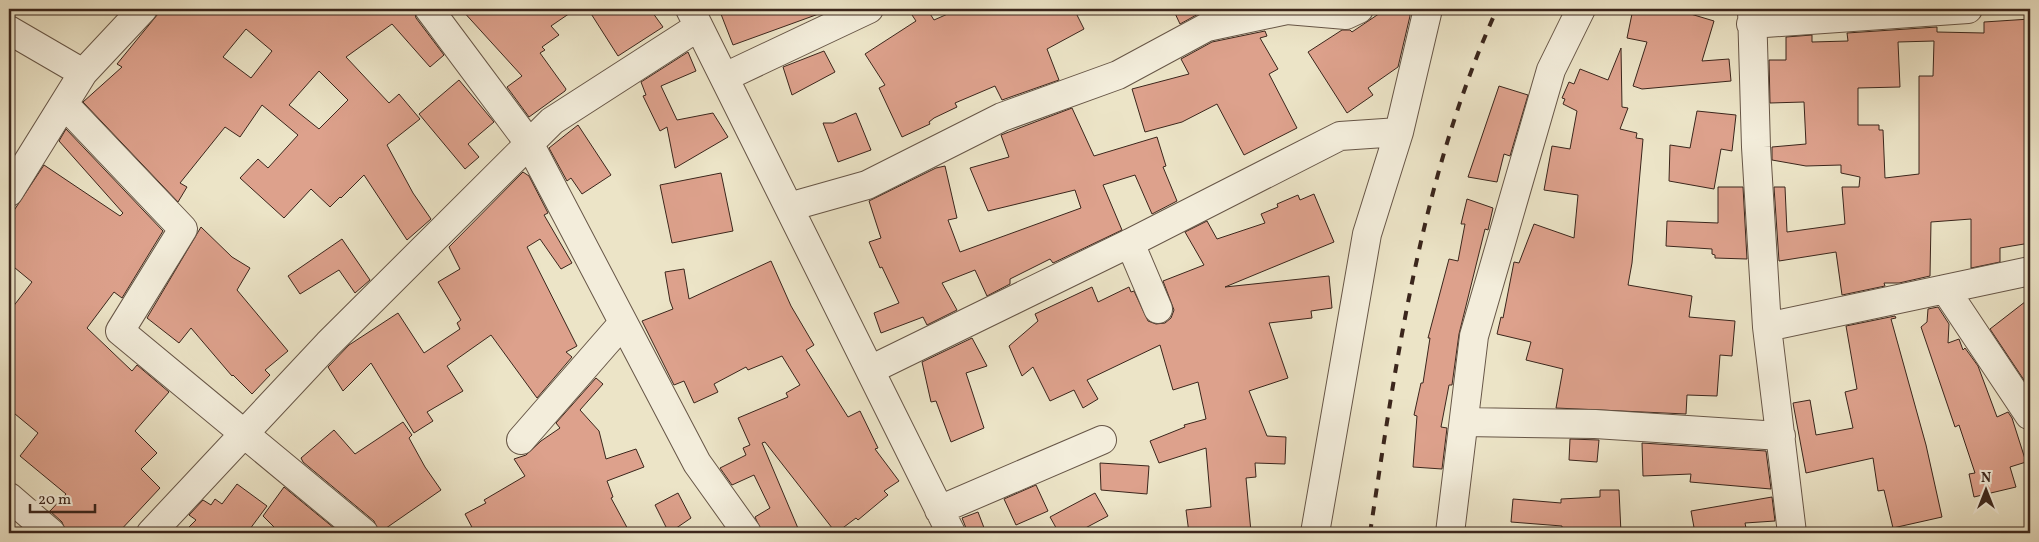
<svg xmlns="http://www.w3.org/2000/svg" width="2039" height="542" viewBox="0 0 2039 542" font-family="Vollkorn,serif">
  <style>
    .building { fill: #dda18c; stroke: #3b261c; fill-rule: evenodd }
    .lines { fill: none; stroke-linecap: round; stroke-linejoin: round }
    .minor-casing { stroke: #675647; stroke-width: 30 }
    .minor { stroke: #f3eddb; stroke-width: 28 }
    .rail { stroke: #3b261c; stroke-width: 4; stroke-dasharray: 9 9; stroke-linecap: butt }
  </style>
  <rect width="100%" height="100%" fill="#ece4c7"/>
  <filter id="stains"><feTurbulence type="fractalNoise" baseFrequency=".004" numOctaves="4"/><feColorMatrix values="0 0 0 0 .2 0 0 0 0 .09 0 0 0 0 .02 0 0 0 .5 -.17"/></filter>
  <radialGradient id="worn" r=".72"><stop offset=".6" stop-color="#630" stop-opacity="0"/><stop offset="1" stop-color="#630" stop-opacity=".3"/></radialGradient>
  <path class="building" d="M162 9H414L416 18 444 55 430 67 392 24 346 57 389 103 399 94 420 119 387 145 413 193 431 219 407 240 364 175 341 198 340 197 330 207 311 189 284 218 240 178 258 159 268 168 298 135 262 105 240 137 225 127 180 183 187 187 178 202 83 102 122 67 117 64ZM246 29 272 51 251 78 223 57ZM319 71 348 100 319 129 289 105Z
    M461 9H576L551 26 559 35 542 47 545 50 540 53 566 89 565 91 529 117 507 87 522 76Z
    M588 9H650L663 27 618 56Z
    M719 9H824V12L733 45Z
    M908 9H927L934 20 959 9H1074L1084 29 1047 49 1059 80 1002 100 995 86 955 103 957 107 934 118 929 122 930 124 902 137 879 88 885 85 865 54 916 21Z
    M1173 9H1218L1200 13 1180 24Z
    M1386 9H1409L1410 16 1398 67 1368 88 1373 95 1347 113 1308 52 1342 30H1350L1352 32Z
    M1633 9H1674L1714 21 1702 61 1729 59 1731 81 1642 89 1633 86 1647 42 1627 38Z
    M2030 19V243L2000 248V262L1971 268V219L1931 222 1930 276 1899 283H1884L1885 286 1842 295 1836 252 1779 261 1774 187H1785L1787 232 1845 224 1842 187H1859L1860 177 1841 173V165L1806 166 1772 160V147L1806 144 1804 102 1770 103 1769 60H1786V37L1812 35V42L1848 41 1847 33 1937 27V32L1984 33V22ZM1934 41 1933 76H1919V174L1885 178 1883 130H1879V125H1858V88L1900 87 1898 42Z
    M1265 31 1267 36 1260 38 1278 69 1269 74 1297 128 1244 155 1217 104 1182 122 1145 132 1132 89 1189 74 1181 59 1212 42Z
    M1621 48 1622 107 1628 108 1620 129 1637 133 1636 138 1643 139 1632 263 1628 285 1692 296 1689 317 1735 321 1732 356 1720 355 1717 396 1687 395 1686 414 1556 408 1563 369 1526 360 1531 342 1497 334 1501 317 1503 318 1514 262 1519 263 1534 224 1574 238 1578 195 1544 190 1552 146 1570 149 1577 111 1563 104 1565 99 1562 98 1569 82 1574 84 1580 69 1608 80Z
    M824 51 835 72 792 95 783 67Z
    M688 52 696 71 661 86 677 120 713 113 728 137 675 168 667 127 660 131 643 96 646 95 641 82Z
    M459 80 494 122 468 144 479 157 465 169 419 114Z
    M1499 86 1528 95 1510 156 1504 154 1497 182 1468 177Z
    M1072 108 1094 156 1157 137 1166 166 1163 167 1177 201 1152 214 1135 175 1103 185 1122 230 1053 263 1050 259 1010 279V284L987 296 975 270 942 283 957 310 927 325 923 317 881 333 874 313 899 303 882 267 880 268 869 242 881 238 869 201 936 168 945 166 957 218 948 220 960 252 1081 208 1075 190 988 211 970 168 1009 157 1001 135Z
    M1697 111 1736 115 1732 151 1721 149 1714 189 1669 181 1670 145 1690 148Z
    M856 113 871 150 838 162 823 123H833Z
    M578 125 611 175 582 194 571 178 567 181 549 148Z
    M66 129 163 231 122 298 114 292 87 328 132 371 137 365 169 392 135 431 157 453 141 469 160 488 118 533H66L62 522 50 511 66 494 20 456 38 433 9 409V312L32 282 9 263V218L44 165 120 216 123 213 59 141Z
    M523 172 529 176 548 213 544 215 572 263 561 269 540 239 527 247 577 346 566 352 572 357 537 398 491 335 447 366 463 391 427 412 433 421 414 433 371 363 343 391 328 367 349 345 398 313 424 353 460 329 457 323 461 320 438 282 460 269 449 247Z
    M721 173 733 231 672 243 660 185Z
    M1718 187H1743L1747 259 1715 258V255L1712 254V249L1666 246 1667 221 1718 223Z
    M1314 194 1334 242 1225 287 1329 276 1332 308 1311 311 1312 318 1269 323 1288 378 1249 391 1267 436 1286 437 1285 464 1255 463 1256 477 1246 478 1251 532 1189 533 1186 510 1211 507 1206 448 1159 463 1150 441 1185 427 1184 425 1206 419 1198 382 1173 390 1160 345 1087 380 1098 399 1083 408 1074 390 1050 401 1033 367 1022 376 1009 346 1038 321 1035 314 1092 287 1098 302 1129 287 1131 292 1134 291 1148 321 1156 324 1165 323 1171 318 1174 310 1163 281 1204 265 1185 232 1207 221 1217 239 1265 223 1261 214 1278 207 1277 204 1298 195 1300 200Z
    M1467 199 1493 208 1488 230 1485 229 1459 334 1452 385H1449L1441 427 1447 428 1442 469 1413 467 1417 416 1414 415 1421 383H1423L1430 338H1428L1449 259 1458 261 1465 224H1461Z
    M201 227 232 257 250 268 237 290 288 351 265 370 270 375 252 394 233 375 232 376 191 328 179 343 147 318Z
    M342 239 370 280 355 293 339 270 300 294 288 276Z
    M771 261 791 306 814 345 806 350 848 417 860 411 878 448 875 449 899 481 884 491 888 495 858 520 856 518 836 533 765 442 762 443 800 533H762L755 517 770 508 754 475 732 485 720 468 746 455 743 448 750 445 738 418 788 397 786 393 800 385 782 356 748 370 746 367 714 384 718 392 694 403 684 381 674 385 642 321 673 309 670 301 665 272 684 269 689 299Z
    M2030 298V389L1990 329Z
    M1938 307 1949 324 1948 343 1959 339 1963 350 1965 348 1978 366 1997 417 2008 412 2012 418 2026 462 2010 467 2016 487 1974 497 1969 474 1975 473 1959 425 1955 427 1921 327 1927 322 1928 309Z
    M1895 316 1896 318 1891 319 1926 445 1942 517 1893 528 1884 490 1878 491 1873 458 1806 473 1793 403 1810 400 1816 435 1853 428 1845 392 1857 389 1846 326Z
    M972 338 987 366 966 373 984 428 951 442 936 401 931 402 922 362Z
    M596 378 603 384 580 410 599 431 606 459 636 449 644 467 607 481 613 497 611 498 630 533H475L465 514 486 503 484 500 525 476 514 459 526 455 541 441 560 428 556 423Z
    M403 422 412 435 409 438 425 467 441 490 379 533 374 521 303 462 301 458 334 430 355 454Z
    M1570 439 1599 440 1597 462 1569 460Z
    M1642 443 1766 451 1771 489 1690 482 1691 474 1643 476Z
    M1100 463 1149 466 1147 494 1101 490Z
    M237 484 267 506 247 533H183L196 520 189 515 203 500 211 505 215 499 222 504Z
    M1036 485 1048 511 1016 525 1004 499Z
    M284 487 340 533H280L263 516Z
    M1600 490H1619L1621 533H1562V526L1511 522 1513 499 1561 503V499L1600 497Z
    M678 493 691 518 669 533 655 505Z
    M1095 493 1108 516 1076 533H1059L1050 517Z
    M1772 497 1775 521 1745 523 1747 533H1695L1691 511Z
    M978 512 986 533H968L962 518Z"/>
  <g class="lines">
    <g class="minor-casing">
      <path id="minor" d="M429 9 529 143 697 463 747 533
        M690 9 951 533
        M1752 9 1756 147 1767 327 1792 533
        M1751 24 1968 9
        M9 30 83 73
        M725 77 869 9
        M64 104 183 229 120 331 364 533
        M9 192 83 73 143 9
        M789 207 867 185 1002 117 1118 75 1207 27 1287 10 1346 15 1359 9
        M1130 243 1158 309
        M1945 289 2029 415
        M1767 327 2030 271
        M870 370 1130 243 1340 136 1399 132
        M1464 422 1595 424 1781 436
        M521 440 623 323
        M9 497 51 533
        M939 510 1102 440
        M151 533 328 344 552 121 698 27
        M1315 533 1367 234 1399 132 1428 9
        M1450 533 1474 336 1551 70 1581 9"/>
    </g>
    <use href="#minor" class="minor"/>
    <path class="rail" d="M1370 533C1397 355 1422 174 1497 9"/>
  </g>
  <rect width="2039" height="542" fill="none" stroke="#ece4c7" stroke-width="30"/>
  <rect x="10" y="10" width="2019" height="522" fill="none" stroke="#3b261c" stroke-width="2.5"/>
  <rect x="15" y="15" width="2009" height="512" fill="none" stroke="#3b261c"/>
  <g transform="translate(1986 490)" stroke="#f3eddb" stroke-width="4" paint-order="stroke">
  <path d="M0-4L9 19L0 12L-9 19Z" fill="#3b261c"/>
  <text y="-8" font-size="14" font-weight="bold" text-anchor="middle" fill="#3b261c">N</text>
  </g>
  <path d="M30 504v8h65v-8" fill="none" stroke="#3b261c" stroke-width="2.5"/>
  <text x="38" y="504" font-size="15" fill="#3b261c" stroke="#f3eddb" stroke-width="4" paint-order="stroke">20 m</text>
  <rect width="100%" height="100%" filter="url(#stains)"/>
  <rect width="100%" height="100%" fill="url(#worn)"/>
</svg>
